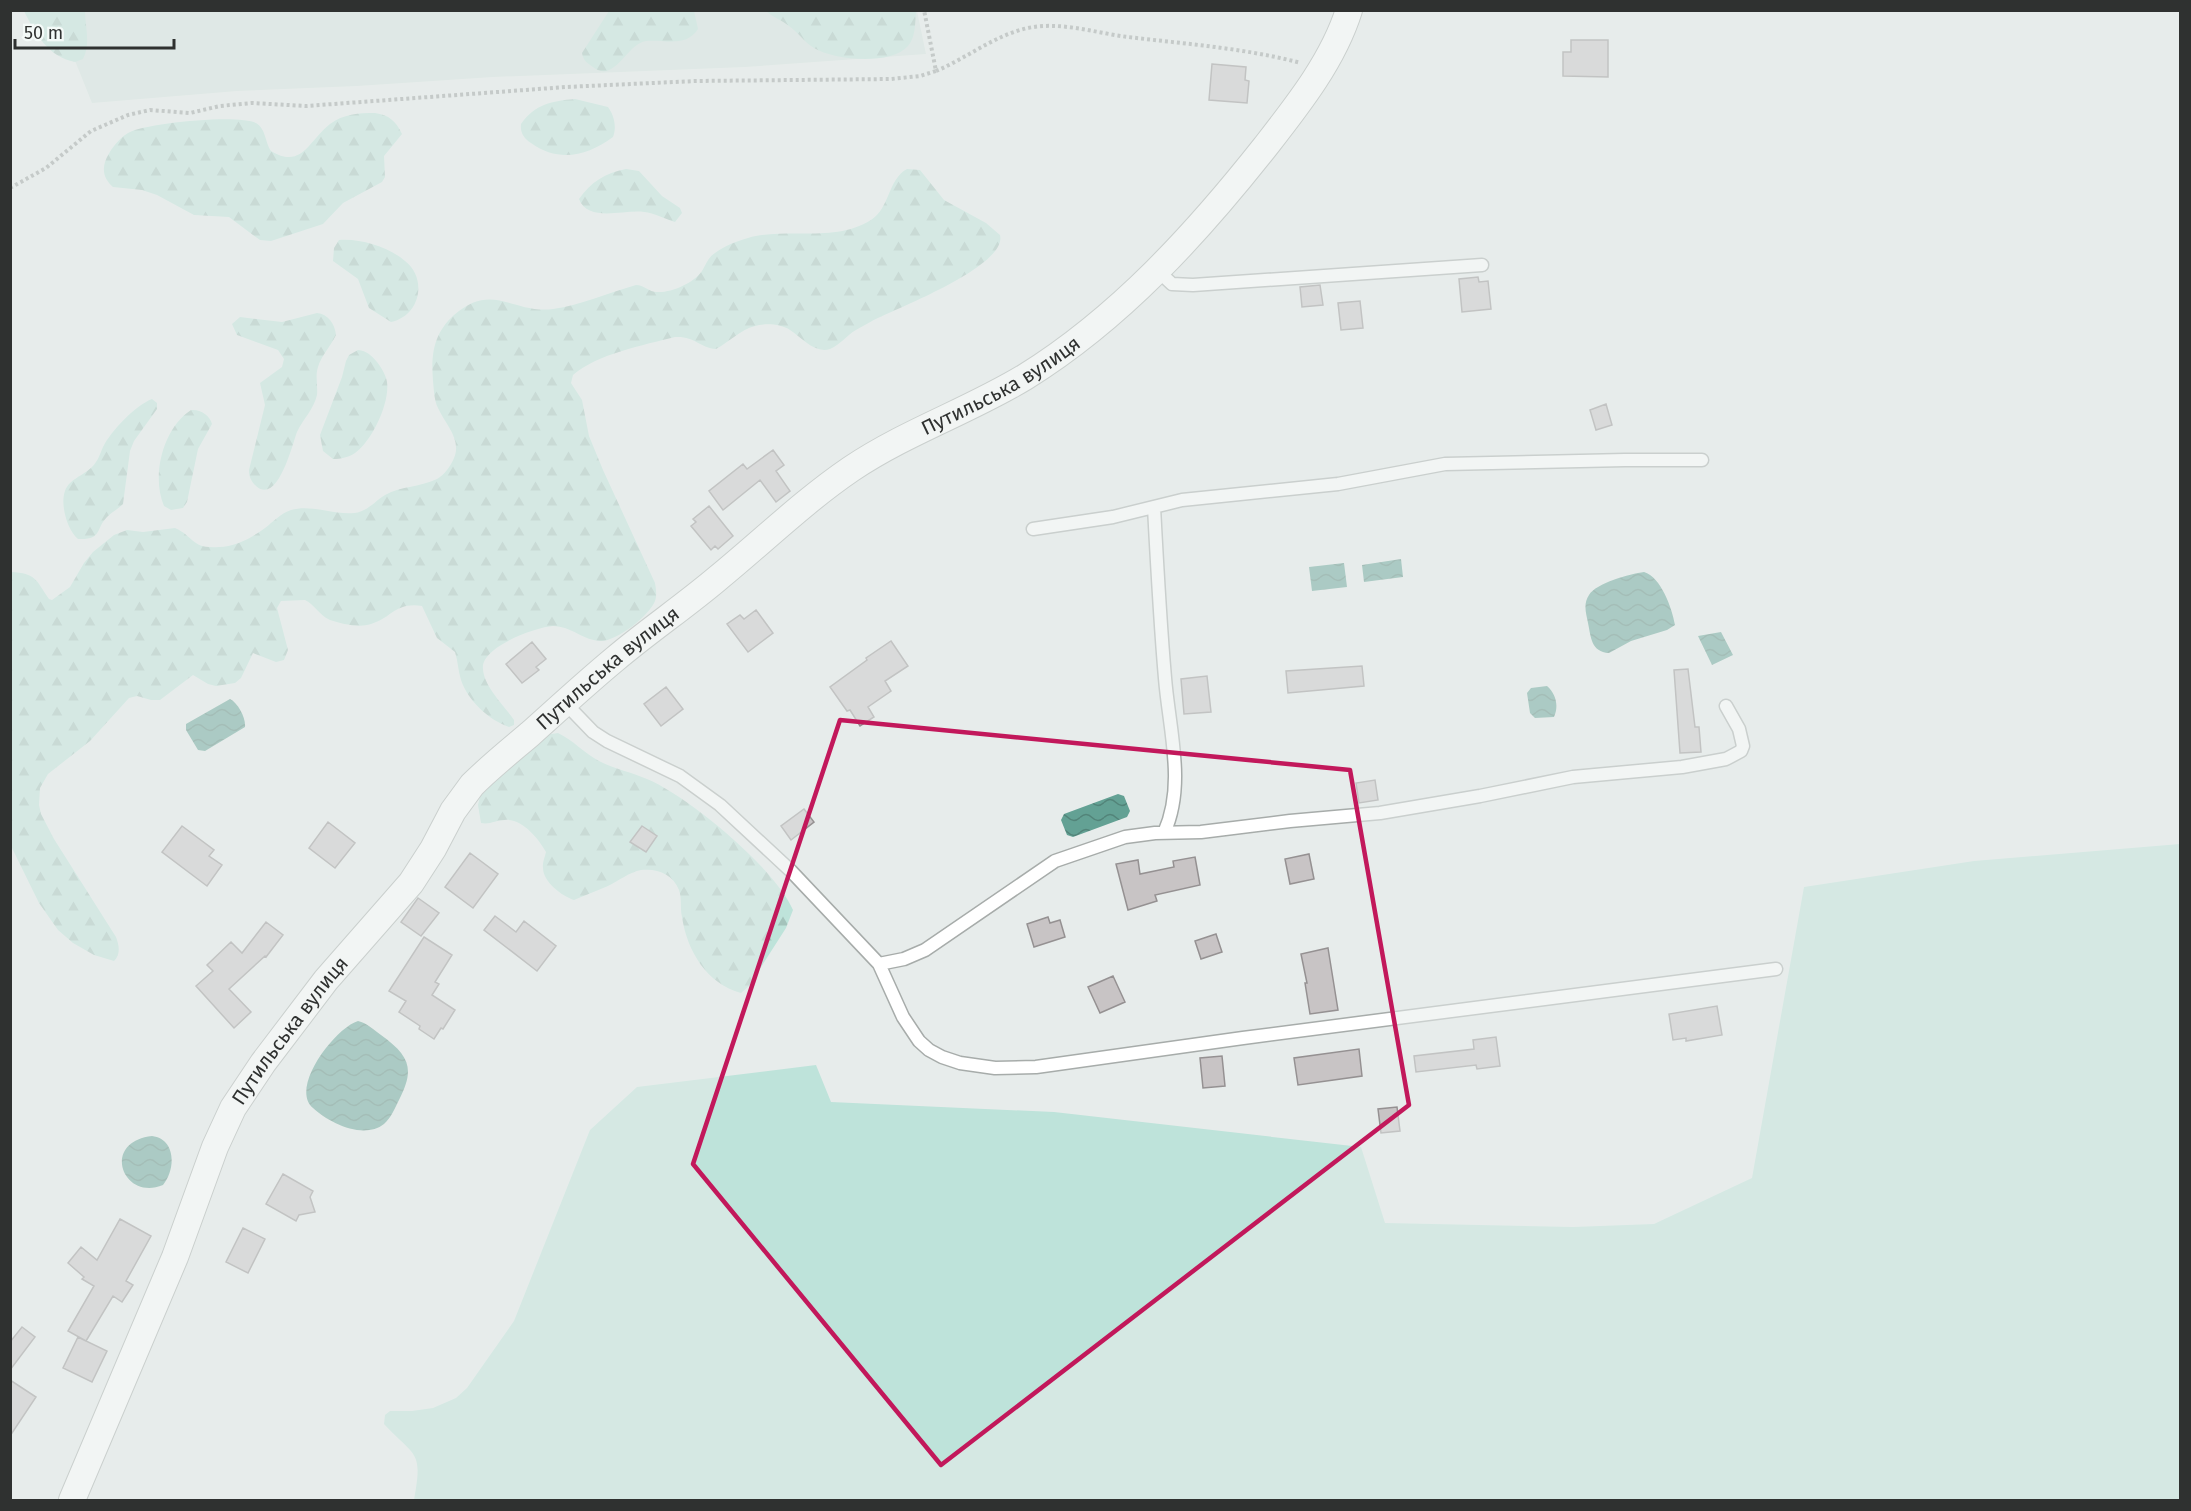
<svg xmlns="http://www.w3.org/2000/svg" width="2191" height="1511" viewBox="0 0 2191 1511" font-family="'Fira Sans',sans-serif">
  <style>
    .built { fill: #d5e3df }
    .green { fill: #bee3da }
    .forest { fill: url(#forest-firs) }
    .water { fill: url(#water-waves) }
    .building { fill: #c8c4c5; stroke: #959192; stroke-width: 1.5 }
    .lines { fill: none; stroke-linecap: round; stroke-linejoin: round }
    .service-casing { stroke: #a7acaa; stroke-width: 15 }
    .minor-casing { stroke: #a7acaa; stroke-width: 28 }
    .path { stroke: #9ca09f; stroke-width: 4; stroke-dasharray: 3 3; stroke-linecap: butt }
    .service { stroke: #fff; stroke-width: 12 }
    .minor { stroke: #fff; stroke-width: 26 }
    .marked { fill: none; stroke: #c2185b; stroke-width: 4.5; stroke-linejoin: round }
    .labels { text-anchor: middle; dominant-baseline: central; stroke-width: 6; stroke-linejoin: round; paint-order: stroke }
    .street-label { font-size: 20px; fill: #2f3130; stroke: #f4faf8 }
  </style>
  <defs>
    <pattern id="forest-firs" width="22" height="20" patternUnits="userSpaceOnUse" patternTransform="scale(1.5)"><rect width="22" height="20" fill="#bee3da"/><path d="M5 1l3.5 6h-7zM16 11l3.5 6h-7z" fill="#a4c3bb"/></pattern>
    <pattern id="water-waves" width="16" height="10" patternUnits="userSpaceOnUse" patternTransform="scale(1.5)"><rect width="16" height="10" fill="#63a194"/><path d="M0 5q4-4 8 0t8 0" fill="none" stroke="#528479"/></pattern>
  </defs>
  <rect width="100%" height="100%" fill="#e7eceb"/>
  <path class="built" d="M55 11H917L926 54 745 67 493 77 357 86 237 91 92 103Z"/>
  <path class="green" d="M2180 844V1500H414C423 1450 416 1458 384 1424L385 1415 390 1411H412L433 1408 456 1398 467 1388 514 1321 590 1130 637 1087 816 1065 831 1102 1054 1112 1361 1147 1385 1223 1573 1227 1654 1224 1752 1178 1804 887 1974 861Z"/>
  <path class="forest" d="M24 11H85C85 27 91 43 83 59L75 62C48 57 35 33 24 11Z
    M609 11H694L698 29C686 48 664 39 646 41 626 44 615 84 593 67 587 63 583 60 582 53Z
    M766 11H916C915 22 916 37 908 46 890 66 834 60 814 48 804 42 798 32 789 26 782 20 772 17 766 11Z
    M575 99 608 107C614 115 617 127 613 137 587 156 559 163 531 143 524 138 520 133 521 124 535 104 552 101 575 99Z
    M375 113C389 115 396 121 402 134L384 156 385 177 382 182 343 203 323 224 271 241 260 240 253 235 229 217 194 215 157 195 142 190 113 187C105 180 102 172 105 162 109 151 118 139 128 133 145 123 238 114 256 123 266 129 265 142 271 151 302 170 309 140 330 124 343 114 359 113 375 113Z
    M626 169 639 171 662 196 680 208 682 213 675 222C665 219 654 213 644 212 625 209 588 223 579 199 591 182 605 173 626 169Z
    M907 169 920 170 944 200 986 223 1000 235C1008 266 895 309 872 321 867 324 861 327 856 330 847 335 840 345 830 349 815 354 802 338 790 330 781 324 766 323 755 326 740 330 729 342 716 349 700 348 695 336 675 337 644 345 597 354 573 375L571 383 582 400 589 436 603 470 655 583C656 589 657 596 655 601 649 616 617 641 601 641 584 641 571 626 553 626 536 627 480 647 483 669 484 687 504 705 514 720V725L509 727C489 720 468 701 461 680 458 671 458 661 455 652L437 638 422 606C395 602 392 618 371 624 359 628 342 624 330 620 319 615 315 605 305 600L281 601 277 608 288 650 284 660 276 662 253 653 241 678 235 683 216 686 208 684 193 675 160 700H151L137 696 129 698 90 741 48 774 40 788 39 805 41 814 54 839 116 937C119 945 121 954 114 961L94 955 73 943 58 930 39 903 11 846V572C36 573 36 580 49 599L52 600 70 587 84 563 93 552 114 535 127 530 143 532 175 528C195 537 191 549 219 547 235 547 253 537 265 528 273 522 281 513 291 510 311 504 334 515 354 513 367 512 375 501 385 495 401 486 421 487 437 479 444 475 451 466 454 458 462 439 445 424 438 408 434 400 434 390 433 381 431 355 433 334 454 315 493 281 512 314 553 309 581 305 608 293 636 285 644 285 649 292 657 292 671 293 694 283 702 271 706 265 708 257 715 253 724 246 737 241 748 238 786 227 835 243 871 220 890 208 888 179 907 169Z
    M339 240C360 238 389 247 405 261 428 279 420 316 391 322L369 308 358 279 333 261 334 248Z
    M317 313C328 314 335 324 336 335 331 346 321 356 318 367 315 376 318 386 317 395 314 409 303 419 297 432 293 442 278 506 256 486 251 481 249 477 249 470L265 405 260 383 282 367 284 359 278 350 237 335 232 324 240 317 282 322Z
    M358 350C367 351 371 355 377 362 381 367 386 375 387 382 390 403 372 441 355 453 349 457 341 459 333 459L323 451 320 435 342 377 346 361 349 355Z
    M152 399 157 403V409L134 441 130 451 123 504C118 509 112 512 107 517 95 529 103 540 78 539 67 530 60 504 65 491 69 479 83 476 92 467 98 461 100 454 103 447 111 431 136 405 152 399Z
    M191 410C200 409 210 415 212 424L198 449 187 502 183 508 171 510 164 506C151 476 163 428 191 410Z
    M558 733C573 740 584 753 599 761 614 769 631 772 647 779 688 796 776 869 793 910L786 928 749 986 741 993C707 984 687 951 682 917 680 909 682 898 679 890 673 874 657 868 641 870 630 872 618 881 608 886 597 891 585 895 574 900 562 896 543 882 543 868 542 863 545 857 546 852 539 839 522 818 505 820 496 820 490 825 481 823L478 805 481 792 545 735Z"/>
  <path class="water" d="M1401 559 1403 577 1364 582 1362 565Z
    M1344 563 1347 587 1312 591 1309 567Z
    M1644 572C1661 577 1672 608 1675 625L1667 630 1631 641 1609 653C1591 652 1591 637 1588 623 1586 613 1583 604 1589 595 1596 583 1630 574 1644 572Z
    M1721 632 1733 655 1712 665 1698 636Z
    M1547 686C1556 694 1559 706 1554 717L1535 718 1530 713 1527 693 1531 688Z
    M230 699C238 703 246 718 245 727L205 751 198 750 186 730V724Z
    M1118 794 1124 796 1130 811 1127 817 1073 837 1067 835 1061 820 1064 814Z
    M358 1021C367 1023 374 1030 381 1035 410 1056 415 1069 399 1100 395 1108 391 1118 384 1124 364 1140 329 1123 313 1108 289 1088 335 1028 358 1021Z
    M152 1136C176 1139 176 1169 163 1185 123 1202 100 1142 152 1136Z"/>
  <path class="building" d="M1571 40H1608V77L1563 76V52H1571Z
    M1212 64 1246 67 1245 80 1249 81 1247 103 1209 100Z
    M1478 277 1479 282 1488 281 1491 309 1462 312 1459 279Z
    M1320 285 1323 305 1302 307 1300 287Z
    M1360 301 1363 328 1341 330 1338 303Z
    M1606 404 1612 425 1596 430 1590 410Z
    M773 450 784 465 776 471 790 491 776 502 760 480 723 510 709 491 743 464 747 469Z
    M709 506 733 536 718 549 715 546 711 550 691 526 696 522 693 519Z
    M756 610 773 633 748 652 727 624 740 615 744 619Z
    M891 641 908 666 885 681 891 691 868 707 874 717 860 726 850 710 847 711 830 687 867 660 866 658Z
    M532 642 546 659 536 667 539 670 522 683 506 664Z
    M1362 666 1364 686 1288 693 1286 671Z
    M1688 669 1695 727H1699L1701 752 1680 753 1674 670Z
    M1207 676 1211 712 1184 714 1181 679Z
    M666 687 683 709 661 726 644 704Z
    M1375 780 1378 800 1359 803 1356 783Z
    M804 809 814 822 791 840 781 826Z
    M328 822 355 843 335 868 309 848Z
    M182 826 214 850 209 856 222 865 207 886 162 852Z
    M642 826 657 836 646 852 630 842Z
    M470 853 498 874 473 908 445 887Z
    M1309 854 1314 879 1290 884 1285 859Z
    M1195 857 1200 885 1155 895 1157 901 1128 910 1116 864 1138 860 1140 874 1174 867 1173 861Z
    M418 898 439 913 421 936 401 922Z
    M495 916 516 932 524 921 556 946 537 971 484 930Z
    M1048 917 1050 923 1060 920 1065 937 1034 947 1027 924Z
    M266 922 283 935 266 957 265 956 229 989 251 1012 234 1028 196 986 213 971 207 965 231 942 242 953Z
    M1216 934 1222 952 1201 959 1195 941Z
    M424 937 452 955 435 982 439 984 432 995 455 1010 443 1029 441 1028 434 1039 419 1029 420 1026 399 1012 406 1001 389 991Z
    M1328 948 1338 1010 1310 1014 1305 983H1307L1301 954Z
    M1113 976 1125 1002 1100 1013 1088 987Z
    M1717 1006 1722 1035 1686 1041V1038L1673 1040 1669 1014Z
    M1496 1037 1500 1066 1477 1069 1476 1065 1416 1072 1414 1056 1474 1049 1473 1040Z
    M1359 1049 1362 1076 1298 1085 1294 1058Z
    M1222 1056 1225 1086 1203 1088 1200 1058Z
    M1397 1107 1400 1131 1381 1133 1378 1109Z
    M283 1174 313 1191 310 1197 315 1212 299 1215 296 1221 266 1204Z
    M120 1219 151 1236 126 1281 133 1285 122 1302 113 1296 86 1341 107 1351 92 1382 63 1368 78 1337 86 1341 68 1331 94 1286 82 1279 84 1277 68 1263 81 1247 97 1260Z
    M243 1228 265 1239 248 1273 226 1262Z
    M22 1327 35 1337 10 1370V1342Z
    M10 1380 36 1397 10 1436Z"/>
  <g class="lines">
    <g class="service-casing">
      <path id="service" d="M1157 270 1172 284 1193 285 1482 265
        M1154 507C1157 564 1160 621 1165 678 1169 729 1186 785 1164 833
        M1033 529 1113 517 1182 500 1338 484 1445 464 1625 460H1702
        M565 703 593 732 607 741 680 776 720 805 791 871 879 964 904 959 925 950 1055 861 1125 837 1155 833 1201 832 1290 821 1380 813 1480 796 1573 777 1682 767 1726 759 1741 751 1743 746 1739 729 1726 706
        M879 964 903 1017 919 1041 929 1050 942 1057 960 1063 995 1068 1036 1067 1243 1038 1776 969"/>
    </g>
    <g class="minor-casing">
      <g id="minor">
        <path id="s1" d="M72 1500 175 1257 215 1147 233 1108 263 1063 326 980 411 883 433 849 453 811 472 785C490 767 510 751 530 734 558 709 586 683 615 659 648 631 685 606 718 578 762 542 804 501 851 469 906 432 969 411 1025 377 1120 318 1197 233 1265 147 1297 106 1333 61 1349 10"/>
      </g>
    </g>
    <path class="path" d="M936 71C967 58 995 35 1028 28 1060 21 1096 33 1128 37 1186 44 1244 48 1301 63
      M10 188 46 168 91 131 128 115 150 110 190 113 220 106 252 103 306 106 566 87 696 81 891 79 920 76 936 71 924 10"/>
    <use href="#service" class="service"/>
    <use href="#minor" class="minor"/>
  </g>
  <path d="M0 0H2191V1511H0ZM840 720 1350 770 1409 1105 941 1465 693 1164Z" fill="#e7eceb" fill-opacity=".55" fill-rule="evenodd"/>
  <path class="marked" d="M840 720 1350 770 1409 1105 941 1465 693 1164Z"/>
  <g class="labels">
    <g class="street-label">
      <text stroke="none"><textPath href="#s1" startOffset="1492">Путильська вулиця</textPath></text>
      <text stroke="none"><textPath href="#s1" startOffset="1006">Путильська вулиця</textPath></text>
      <text stroke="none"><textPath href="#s1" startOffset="520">Путильська вулиця</textPath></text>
    </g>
  </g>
  <rect width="2191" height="1511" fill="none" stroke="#2f3130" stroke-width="24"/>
  <path d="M15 39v9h159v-9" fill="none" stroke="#2f3130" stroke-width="3"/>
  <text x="24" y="39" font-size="18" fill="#2f3130" stroke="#f4faf8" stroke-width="4.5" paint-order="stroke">50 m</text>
</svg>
